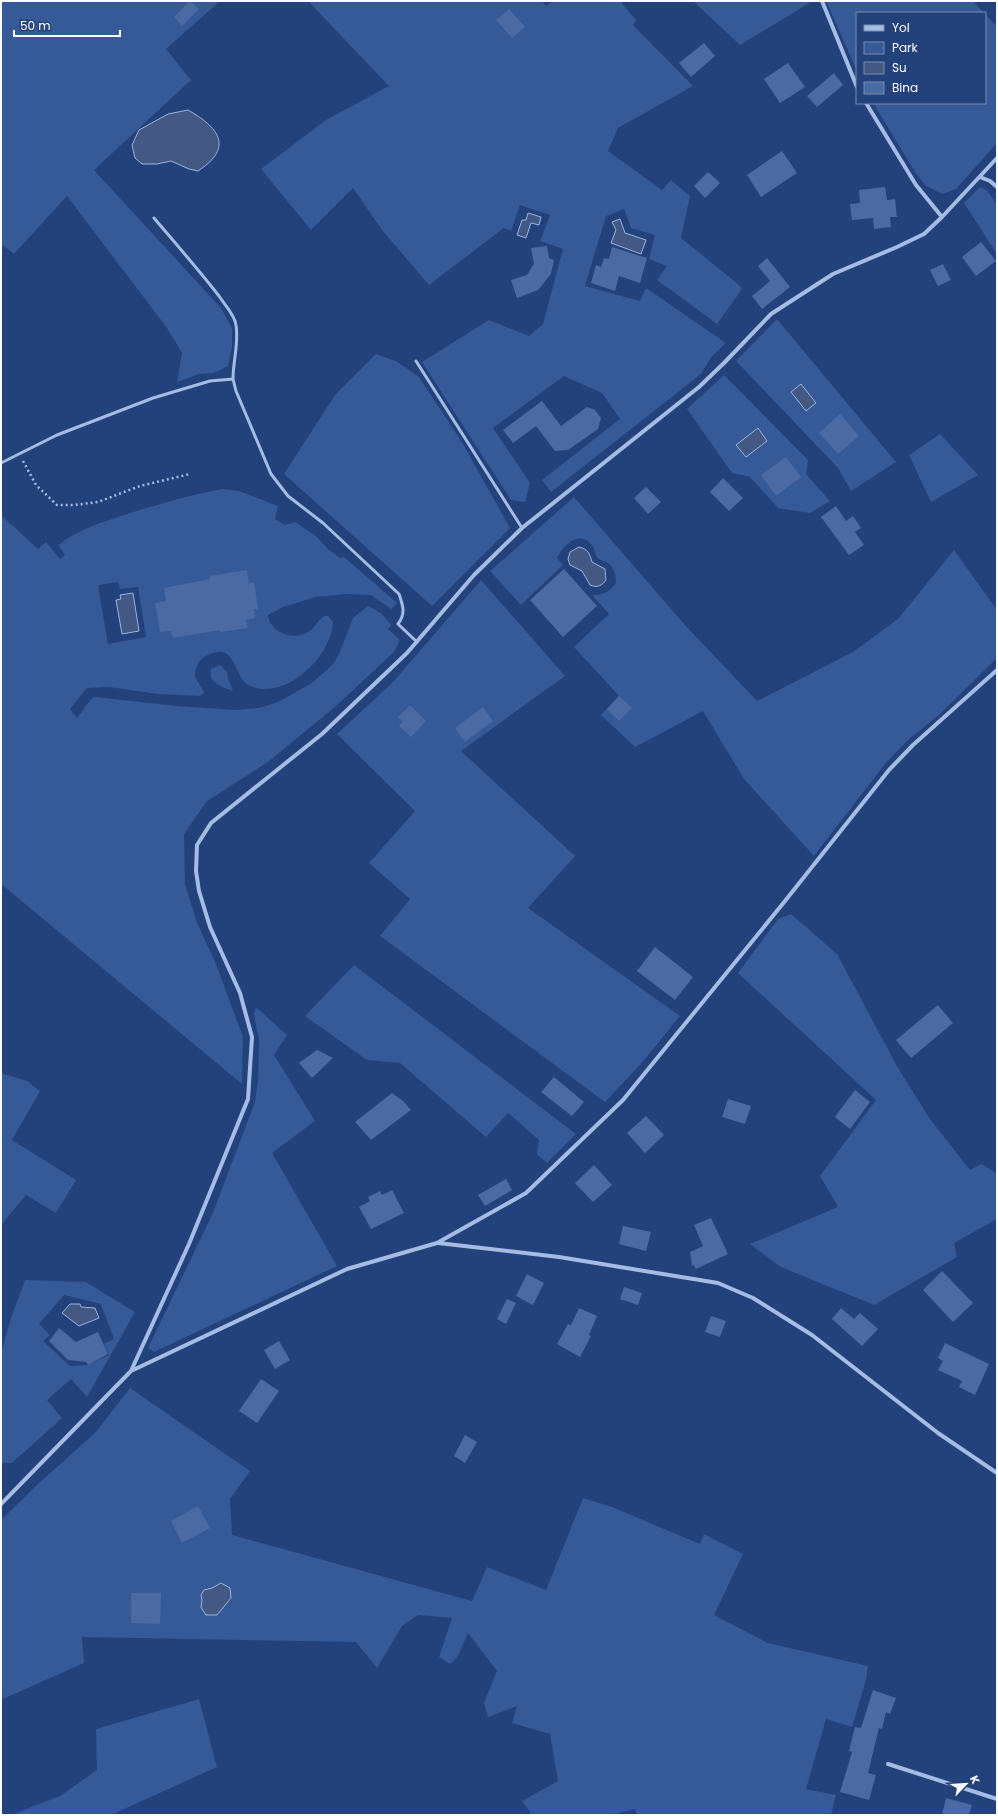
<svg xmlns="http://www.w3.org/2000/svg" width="998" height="1816" viewBox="0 0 998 1816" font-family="Poppins,sans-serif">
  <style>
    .green { fill: #365997; fill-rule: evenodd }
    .water { fill: #435983; stroke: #99b5e5 }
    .building { fill: #4b6aa3 }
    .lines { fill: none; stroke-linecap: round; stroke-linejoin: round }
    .path { stroke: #a5bce4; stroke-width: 2.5; stroke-dasharray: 2 3; stroke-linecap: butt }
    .lane { stroke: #a5bce4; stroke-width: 3 }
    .street { stroke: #a5bce4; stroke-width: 4 }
  </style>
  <rect width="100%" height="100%" fill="#23417a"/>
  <path class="green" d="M1 1H220L166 49 191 80 94 170 221 308 232 328V348L228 366 214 373 199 374 177 382 182 353 167 328 67 196 14 254 1 244Z
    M308 1H542L546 6 553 1H620L636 20 633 25 693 86 618 128 608 151 662 190 671 180 690 196 681 238 738 284 742 289 717 324 657 280 667 266 649 259 655 235 631 228 624 209 606 216 585 286 640 301 646 288 726 343 712 356 701 374 551 492 542 480 620 419 602 393 564 376 493 428 530 483 525 502 511 500 422 362 489 320 529 336 543 324 563 249 540 241 550 215 520 205 511 231 504 228 429 285 382 230 353 188 311 230 261 169 326 120 389 86Z
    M693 1H810L811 2 740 45Z
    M826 1H973L984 13H857V71Z
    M985 14 997 27V143L956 189 942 194 926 186 915 172 873 103H985Z
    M980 187 987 190 997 205V254L964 203Z
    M777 319 896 462 851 491 838 468 736 361Z
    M376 354 396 361 419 377 463 444 510 528 432 606 284 474 335 395Z
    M724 375 808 460 806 474 830 501 810 513 778 508 750 477 732 473 687 409Z
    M940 434 978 475 931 502 909 455Z
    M222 489 239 491 278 506 275 519 285 525 295 522 317 537 328 549 340 558 344 557 397 603 391 609 371 595 346 594 316 597 283 607 268 615C270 633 294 641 308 632 315 628 318 620 324 616H328L333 622C332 656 286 701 250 686 234 680 237 642 210 654 205 656 199 660 197 666 191 677 200 683 204 693L200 696 158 694 109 687 87 688 70 709 77 718 91 699 95 697 176 706 235 710 259 708 278 702 312 683 333 664 340 652 353 618 368 606 381 613 391 625 388 629 400 640 394 652 336 706 268 762 207 801 184 834 185 884 197 923 216 964 243 1037 242 1084 1 884V515L38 549 46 542 60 559 65 555 58 545C79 529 103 522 127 514 159 504 190 495 222 489ZM118 582 120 589 138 587 146 637 108 644 98 585Z
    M574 497 685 625 757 701 853 652 898 619 954 550 997 610V658L939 715 908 740 885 764 814 856 744 779 703 711 635 747 601 715 619 696 574 647 609 614 592 595C603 595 609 592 616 583 616 575 614 566 606 562 603 560 601 561 598 558 594 554 595 548 591 544 578 530 563 546 557 558L563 565 521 605 490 571Z
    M481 580 565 676 461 751 575 856 528 908 680 1016 640 1065 605 1102 380 936 410 899 369 863 415 811 337 734 393 682Z
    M220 665 227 672 228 678 233 691C223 687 207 683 211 669Z
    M791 914 837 954 898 1068 930 1119 970 1170 982 1164 997 1174V1219L954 1243 957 1257 874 1305 781 1267 750 1244 838 1207 820 1176 876 1100 738 973 778 919Z
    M354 965 576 1134 547 1163 537 1154 539 1140 508 1113 486 1137 400 1063 367 1060 305 1016Z
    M256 1007 287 1035 274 1055 315 1121 272 1153 337 1266 154 1352 148 1348 212 1215 255 1102 258 1079 259 1040 254 1014Z
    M1 1073 27 1081 40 1091 12 1140 76 1180 56 1213 26 1195 1 1225Z
    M25 1280 86 1282 135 1312 87 1397 71 1379 47 1400 62 1418 12 1463H1V1353L11 1318ZM64 1295 101 1304 114 1339 104 1344 109 1355 87 1365 70 1366 43 1341 50 1335 39 1324Z
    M130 1388 250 1471 230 1499 232 1535 472 1601 487 1567 546 1590 583 1498 612 1507 700 1544 704 1534 743 1554 714 1615 768 1643 868 1666 866 1680 852 1727 826 1719 806 1789 836 1795 831 1815H637L635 1809 610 1815H532L522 1801 558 1781 550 1734 512 1723 517 1706 488 1717 484 1703 497 1671 468 1633 457 1658 450 1664 439 1657 452 1618 418 1615 402 1626 377 1668 356 1642 82 1637 84 1663 3 1699 1 1689V1520L38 1484 96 1432Z
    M199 1699 217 1767 111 1815H11L60 1796 97 1770 96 1729Z"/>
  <path class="water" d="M188 110C218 127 235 147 198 171L189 169 171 161 157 164H142L135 158 132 145 139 130 168 114Z
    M528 213 541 217 539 225 531 223 526 238 517 235 522 220H526Z
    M620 219 625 233 646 240 641 254 611 243 616 230 612 222Z
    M801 384 816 403 806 411 791 392Z
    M758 428 767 441 746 457 736 445Z
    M579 547C588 549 590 554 592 562L605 569 606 580C602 586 597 588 590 585L582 571 570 565 568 559 570 552Z
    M133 593 139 631 122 634 116 600 121 599 120 595Z
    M70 1304H80L81 1307 95 1308 99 1318 79 1326 62 1313Z
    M221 1583 230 1588 231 1598 217 1615H206L201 1607 202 1600 201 1595 204 1590 212 1588Z"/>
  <path class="building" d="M190 1 199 9 182 26 174 17Z
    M509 9 525 27 512 38 496 20Z
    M704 43 715 56 691 77 679 63Z
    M788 63 805 87 780 103 764 79Z
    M834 73 843 85 817 107 807 96Z
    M782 151 797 173 761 197 747 175Z
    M708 172 720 183 705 198 694 186Z
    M885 187 887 200 895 199 897 217H890L891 227 874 229 873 218 852 220 850 204 860 203 859 190Z
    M981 242 996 261 976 276 962 257Z
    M547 246 549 258 554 260 551 274 538 290 517 298 511 280 527 275 534 264 531 248Z
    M612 247 647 258 640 283 619 276 615 291 591 283 596 265 601 267 604 258 609 259Z
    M767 258 790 287 762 309 752 296 770 281 758 266Z
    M943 264 951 280 938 286 930 270Z
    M542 401 561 426 587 407 595 410 601 418 598 429 568 450 555 451 536 426 513 443 503 430Z
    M840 414 859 436 838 454 819 433Z
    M786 457 801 477 776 496 761 475Z
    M723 478 743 498 729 511 710 492Z
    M646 487 661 502 648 514 634 498Z
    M836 506 846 521 853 516 861 528 855 532 864 545 849 555 821 517Z
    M564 569 597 606 563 637 530 600Z
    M247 570 249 583 254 582 258 609H254L255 618 246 620 248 628 220 632V630L173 638 171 631 160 632 155 603 166 601 164 588 210 579V576Z
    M619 696 632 708 619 721 607 709Z
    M410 705 426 721 411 737 399 726 403 721 398 717Z
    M483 707 493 721 465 742 455 728Z
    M655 947 693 977 675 1000 637 971Z
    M938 1005 953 1023 911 1058 896 1040Z
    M317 1050 333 1058 312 1078 299 1063Z
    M554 1077 584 1102 572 1116 541 1092Z
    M855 1090 870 1102 850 1129 835 1117Z
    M392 1093 403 1101 411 1110 371 1140 355 1122Z
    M728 1099 751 1106 745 1124 722 1117Z
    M646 1116 664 1135 645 1153 627 1133Z
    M594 1165 612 1185 593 1202 575 1183Z
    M506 1179 512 1190 485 1206 478 1195Z
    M392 1190 404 1213 371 1229 359 1207 370 1201 368 1197 380 1191 382 1195Z
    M711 1218 728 1254 696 1269 694 1265 692 1266 690 1252 703 1246 694 1225Z
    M623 1226 651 1232 646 1251 619 1244Z
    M942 1271 973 1303 953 1322 923 1290Z
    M527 1274 544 1283 533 1305 516 1296Z
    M624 1287 642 1293 638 1305 620 1299Z
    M507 1299 516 1303 506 1324 497 1319Z
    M579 1308 597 1316 589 1335 591 1336 580 1357 557 1344 568 1324 571 1325Z
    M841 1308 854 1319 860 1313 878 1329 862 1346 832 1319Z
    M711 1316 726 1321 720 1337 705 1332Z
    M59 1328 76 1342 98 1332 108 1354 88 1365 86 1362 68 1360 49 1341Z
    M279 1341 290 1360 275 1369 264 1350Z
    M945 1343 989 1364 975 1395 959 1387 962 1381 938 1370 943 1361 938 1358Z
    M261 1379 279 1391 257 1423 239 1411Z
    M465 1435 477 1442 465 1463 454 1456Z
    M198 1506 210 1528 182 1543 171 1521Z
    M131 1593H161L160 1624 131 1623Z
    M873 1690 896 1698 890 1714 886 1712 882 1729 879 1728 868 1773 876 1775 869 1800 840 1792 852 1752 849 1751 855 1727 861 1728Z
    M946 1798 972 1805 969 1815H942Z"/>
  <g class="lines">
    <path class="path" d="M23 461 36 485 57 505H74L98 502 140 486 190 474"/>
    <path class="lane" d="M154 218C176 244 198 269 219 296 224 304 235 315 236 325 239 343 233 361 233 379
      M416 361 522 528
      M1 463 57 435 153 398 210 381 233 379 236 391 271 474 288 496 323 523 399 594C403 606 406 613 398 624L417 642"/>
    <path class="street" d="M822 1 857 87
      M866 103 916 185 942 217
      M980 177 990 181 997 187
      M438 1243 559 1257 718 1283 753 1298 812 1335 938 1433 997 1473
      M131 1371 189 1244 248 1099 252 1037 240 993 210 927 199 891 196 871 197 845 211 823 322 734 407 653 474 575 522 528 699 387 724 363 771 314 833 274 897 247 924 234 942 217 997 158
      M1 1504 131 1371 347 1269 437 1243 526 1193 623 1100 785 901 889 770 913 745 997 670
      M888 1764 997 1799"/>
  </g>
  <rect width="998" height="1816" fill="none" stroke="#ffffff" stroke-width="4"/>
  <rect x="856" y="12" width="130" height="92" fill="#23417a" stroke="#7b8daf"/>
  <rect x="864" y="25" width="20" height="6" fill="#a5bce4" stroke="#7b8daf"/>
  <text x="892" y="32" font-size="12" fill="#ffffff">Yol</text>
  <rect x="864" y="42" width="20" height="12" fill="#365997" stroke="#7b8daf"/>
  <text x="892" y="52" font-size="12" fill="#ffffff">Park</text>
  <rect x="864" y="62" width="20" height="12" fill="#435983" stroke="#7b8daf"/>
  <text x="892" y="72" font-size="12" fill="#ffffff">Su</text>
  <rect x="864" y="82" width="20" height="12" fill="#4b6aa3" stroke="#7b8daf"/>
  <text x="892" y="92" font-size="12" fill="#ffffff">Bina</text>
  <g transform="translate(966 1784) rotate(65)" stroke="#23417a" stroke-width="3" paint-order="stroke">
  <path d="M0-3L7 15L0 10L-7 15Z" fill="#ffffff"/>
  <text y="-6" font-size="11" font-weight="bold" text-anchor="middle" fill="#ffffff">K</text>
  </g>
  <path d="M14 30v6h106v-6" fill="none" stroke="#ffffff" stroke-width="2"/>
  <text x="20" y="30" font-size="12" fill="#ffffff" stroke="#23417a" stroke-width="3" paint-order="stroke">50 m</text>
</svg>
